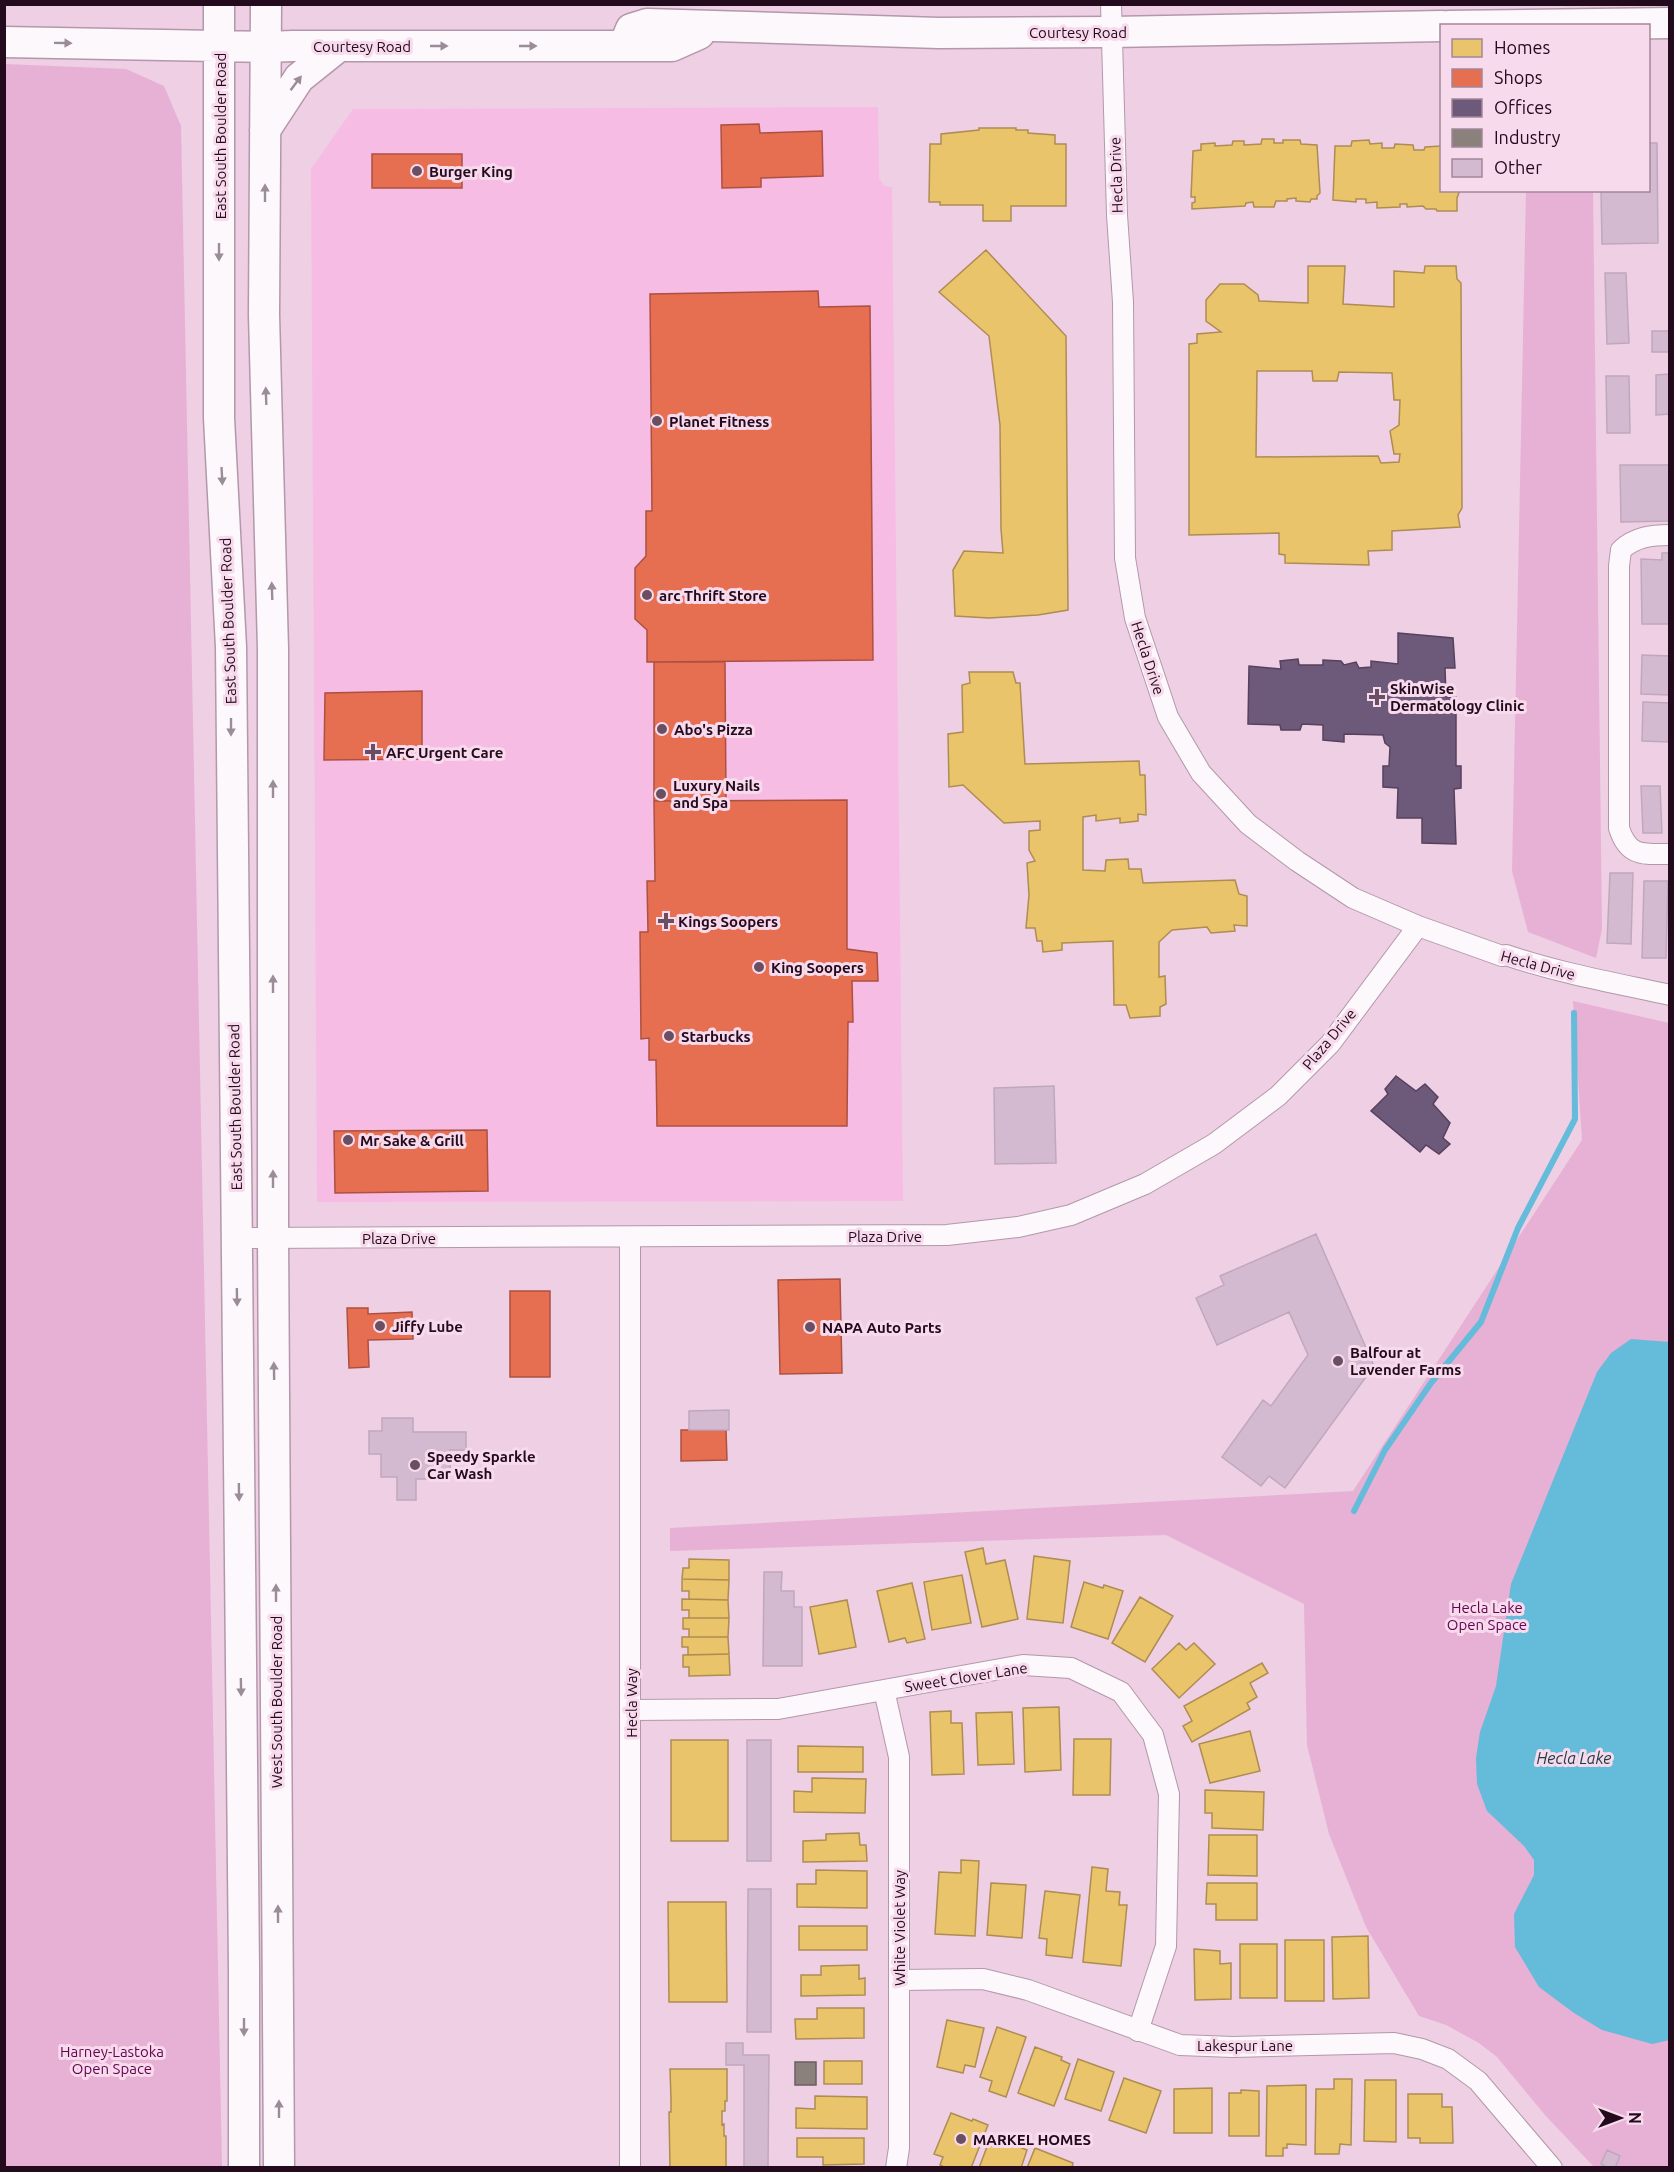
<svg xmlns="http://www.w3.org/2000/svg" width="1674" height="2172" viewBox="0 0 1674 2172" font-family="Ubuntu,sans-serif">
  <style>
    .built { fill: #f6bce3 }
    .green { fill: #e7b0d5 }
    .water { fill: #64bbda }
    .homes { fill: #e9c46a; stroke: #ae8c53; stroke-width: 1.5; fill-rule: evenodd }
    .shops { fill: #e76f51; stroke: #ac5141; stroke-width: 1.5 }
    .offices { fill: #6d597a; stroke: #57415e; stroke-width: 1.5 }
    .industry { fill: #8a817c; stroke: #6b5d5f; stroke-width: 1.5 }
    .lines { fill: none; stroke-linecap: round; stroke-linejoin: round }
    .stream { stroke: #64bbda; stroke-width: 6 }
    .building { fill: #d3bad0; stroke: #c0a8bc; stroke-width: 1.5 }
    .street-casing { stroke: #b298aa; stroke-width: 22 }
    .primary-casing { stroke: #b298aa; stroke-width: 33 }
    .street { stroke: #fdf8fb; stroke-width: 20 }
    .primary { stroke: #fdf8fb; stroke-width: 30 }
    .oneway { fill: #9b8d97 }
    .poi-dot { fill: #6a4f62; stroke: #f8daed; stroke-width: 2 }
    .labels { text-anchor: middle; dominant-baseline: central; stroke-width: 6; stroke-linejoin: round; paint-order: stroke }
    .street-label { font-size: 15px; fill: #230a1c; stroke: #f8daed }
    .poi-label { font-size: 15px; font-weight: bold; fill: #230a1c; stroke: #f8daed; text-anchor: start }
    .park-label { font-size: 15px; fill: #63034f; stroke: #f8daed }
    .water-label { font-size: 16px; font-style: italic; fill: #213c45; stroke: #f8daed }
  </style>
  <rect width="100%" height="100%" fill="#efcfe4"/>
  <path class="built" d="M878 107 879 178 884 186 892 187 903 1201 317 1202 311 169 353 109Z"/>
  <path class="green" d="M5 64 126 69 164 86 181 126 222 2167H5Z
    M1526 191H1593L1602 929 1596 958 1528 932 1512 871Z
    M1573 1001 1669 1023V2167H1594L1545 2115 1497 2057 1479 2043 1446 2025 1419 2016 1366 1927 1329 1834 1307 1745 1304 1604 1166 1535 670 1551V1528L1353 1491 1582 1140Z"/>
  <path class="water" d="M1631 1339 1670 1342V2040L1652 2044 1602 2030 1574 2013 1539 1987 1515 1947 1514 1914 1534 1875V1860L1524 1846 1487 1811 1477 1784 1476 1758 1480 1732 1496 1686 1511 1584 1597 1372 1611 1353Z"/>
  <path class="homes" d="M979 128H1016V130H1028V133L1055 135V144H1066V206H1011V221H983V205H940V202H929L930 144H941V134L979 130Z
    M1262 139H1274V143H1283V140H1300L1301 144 1317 145 1320 193 1317 196V199H1311L1310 202 1296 201V198L1287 199V201H1276L1274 207H1254L1253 202 1246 203 1245 206 1192 209V203L1195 202V197H1191L1193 151 1201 150V144L1215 143V146L1232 145 1233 141H1244V145L1261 144Z
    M1369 140 1370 144 1382 143V148H1394L1395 144 1413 145 1414 150H1424L1425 147 1441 146 1442 190H1460L1457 198V211H1437L1436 209H1426L1423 206 1407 207V204H1400V207L1377 208V202L1366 203V199H1356V202L1333 200 1335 146H1351L1352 141Z
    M986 250 1066 336 1068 610 1038 615 989 618 955 616 953 570 964 551 1003 553 1001 529 1000 425 989 336 939 292Z
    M1308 266H1345L1343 304 1394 307V271L1424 273 1425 266H1456L1457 279 1461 283 1462 508 1458 515 1460 527 1392 531V550L1368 551 1369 565 1285 563V555L1279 554V533L1189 535V344L1197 343V334L1221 332 1206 321V300L1220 284H1244L1258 295 1259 301 1308 303ZM1257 371H1312L1313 381H1337L1339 372 1392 373 1394 400H1400L1399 425 1390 431 1394 454H1400L1399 462 1381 463 1378 456 1256 457Z
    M969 672H1013L1016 683H1020L1025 764 1139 761 1140 775H1145L1146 815 1138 814V821L1120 823V818L1096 821V815L1083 817V870L1105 871 1106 860 1128 859 1129 869H1141L1143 883 1235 880 1239 894 1247 896V926L1234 925 1235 931 1211 933 1207 927 1172 930 1159 942V977L1165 976 1166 1004 1160 1007V1016L1130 1018 1126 1005H1114L1113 941 1062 943V950L1043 952 1042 941H1037L1035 928H1026L1029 895 1027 863 1035 861 1029 850V831L1040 830V821L1004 823 963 785 949 787 948 734 963 732 962 685 970 683Z
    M983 1548 986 1564 1005 1560 1018 1619 982 1627 965 1552Z
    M1034 1556 1070 1561 1063 1623 1027 1619Z
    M689 1559 729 1560V1580L682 1579 683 1568H689Z
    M962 1575 971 1623 932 1630 924 1582Z
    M682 1579 729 1580 728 1600 689 1599V1591H682Z
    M1084 1582 1103 1588 1104 1585 1123 1591 1108 1639 1071 1627Z
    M912 1583 925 1639 907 1643 905 1638 889 1642 877 1591Z
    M1140 1597 1173 1616 1145 1662 1112 1643Z
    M682 1599 728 1600 729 1618H689V1610H682Z
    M847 1600 856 1647 819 1654 810 1607Z
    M683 1618H729L728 1637H689V1629H683Z
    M682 1637H728L729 1654 688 1655V1647H682Z
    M1179 1643 1186 1650 1194 1643 1215 1664 1179 1698 1152 1669Z
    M729 1654 730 1675 689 1676V1667H683V1655Z
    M1262 1663 1268 1673 1250 1683 1257 1697 1247 1703 1250 1709 1192 1742 1183 1726 1192 1721 1184 1706Z
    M1059 1707 1061 1770 1025 1772 1023 1708Z
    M951 1711V1723H962L964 1774 932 1775 930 1712Z
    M1012 1712 1014 1764 978 1765 976 1713Z
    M1250 1731 1260 1771 1210 1783 1199 1744Z
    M1074 1739H1111L1110 1795H1073Z
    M671 1740H728V1841H671Z
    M798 1746 863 1747V1772H798Z
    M812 1778 866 1779 865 1813 794 1812V1791L812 1792Z
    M1205 1790 1264 1792 1263 1830 1212 1828V1813H1205Z
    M859 1833 860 1845H866L867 1861 803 1862V1841L826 1840V1834Z
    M1209 1835H1257V1876L1208 1875Z
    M961 1860 979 1861 975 1936 935 1934 939 1872 961 1873Z
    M1092 1867 1108 1869 1106 1891 1120 1892 1119 1905H1127L1121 1966 1083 1962Z
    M816 1870 867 1871V1908L797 1907V1884H816Z
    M991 1883 1026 1885 1022 1938 987 1935Z
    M1207 1883H1257V1920H1216V1904H1206Z
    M1045 1891 1080 1895 1072 1958 1046 1955 1047 1939 1039 1938Z
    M668 1902H726L727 2002H669Z
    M799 1926H867V1950H799Z
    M1368 1936 1369 1998 1333 1999 1332 1937Z
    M1285 1940H1324V2001H1285Z
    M1240 1944H1277V1998H1240Z
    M1194 1949 1220 1951V1964L1231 1963V1999L1195 2000Z
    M859 1965V1979L865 1978V1995L801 1996V1975H821V1966Z
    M817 2008H864V2038L796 2039 795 2019H817Z
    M947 2020 984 2028 975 2067 965 2065 963 2073 937 2067Z
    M997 2027 1026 2037 1006 2097 989 2091 992 2081 980 2077Z
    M1035 2047 1062 2057 1061 2060 1070 2064 1054 2106 1018 2093Z
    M1078 2059 1114 2072 1101 2111 1065 2099Z
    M824 2061H862V2084H824Z
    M670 2069H727V2101H725V2111H722V2125L724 2124V2136H726V2167H670L669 2112H671V2100Z
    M1124 2078 1161 2091 1146 2133 1109 2120Z
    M1334 2079H1352L1351 2145 1340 2144 1339 2154H1315L1316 2089H1334Z
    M1365 2080H1396V2142L1364 2141Z
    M1306 2085V2145L1287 2144V2148H1283V2156H1266L1267 2086Z
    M1212 2088V2133H1174V2089Z
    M1241 2090 1259 2091V2136H1229V2093H1241Z
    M1408 2094H1442V2107H1452L1453 2143H1420V2138H1408Z
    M815 2096 867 2097V2129L796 2128V2108L815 2109Z
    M951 2113 972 2121 973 2119 988 2125 971 2168H946L940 2165 943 2157 934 2154Z
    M991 2136 1027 2150 1021 2168H979Z
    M797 2138H864V2164L823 2165V2157H797Z
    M1035 2148 1073 2163 1072 2168H1027Z"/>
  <path class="shops" d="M759 124 760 133 822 131 823 176 761 178V187L722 188 721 125Z
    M372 154H462V188H372Z
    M818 291 819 307 870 306 873 660 647 662V630L635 619V568L646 556V511H652L650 294Z
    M654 662H725L726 801H654Z
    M422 691V759L324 760 325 693Z
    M847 800V949L877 953 878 981H852L853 1022H848L847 1126H657L656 1060H649V1038L641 1039 640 932H648L647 881H655L654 801Z
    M487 1130 488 1191 335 1193 334 1131Z
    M840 1279 842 1373 780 1374 778 1280Z
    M510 1291H550V1377H510Z
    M347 1308H368V1314L412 1312 413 1339 368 1340 369 1367 349 1368Z
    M681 1430H726L727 1460 681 1461Z"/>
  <path class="offices" d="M1398 633 1453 638 1455 668H1445L1446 697H1456V766H1461V788L1454 789 1456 844 1422 843V818H1397L1398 788 1383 787V766H1389L1390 747 1385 743 1383 735 1344 734V742L1323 740V725L1302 724 1300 730H1281L1280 725 1248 724 1249 666 1281 669 1280 661 1298 659 1299 665H1323V660L1341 661 1344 665 1356 662 1359 668 1371 667V661L1398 664Z
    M1396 1076 1416 1091 1425 1084 1438 1097 1433 1104 1450 1123 1443 1138 1450 1144 1439 1154 1426 1145 1420 1152 1371 1111 1388 1094 1385 1089Z"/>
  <path class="industry" d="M795 2062H816V2085H795Z"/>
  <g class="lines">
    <path class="stream" d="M1354 1511 1385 1450 1431 1383 1481 1322 1518 1228 1575 1119 1574 1013"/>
  </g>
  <path class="building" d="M1648 143H1657L1658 243 1602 244 1601 190H1648Z
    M1605 273H1626L1629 343 1607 344Z
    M1652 331H1670V352H1652Z
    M1670 374V414L1656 415V375Z
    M1606 376H1629L1630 433H1607Z
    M1620 465H1670V521L1621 522Z
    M1662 553H1670V624H1642L1641 559 1662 560Z
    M1642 655 1670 656V695L1641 694Z
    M1643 702 1670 703V742L1642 741Z
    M1641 786H1660L1662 833H1643Z
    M1610 873H1633L1631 944 1607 943Z
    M1644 881H1668L1666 958H1642Z
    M1054 1086 1056 1163 995 1164 994 1088Z
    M1316 1234 1374 1366 1285 1488 1269 1476 1261 1486 1222 1457 1263 1400 1271 1406 1308 1355 1289 1312 1217 1345 1196 1298 1224 1285 1220 1276Z
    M729 1410V1430H689V1411Z
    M382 1418H413V1432H466V1450H450V1479H416V1500H397V1477H381V1454H369V1431H382Z
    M764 1572H782L781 1591H794V1607H802V1666H763Z
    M747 1740H771V1861H747Z
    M748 1889H771V2032H747Z
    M726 2043H743V2055H769L768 2168H744V2065H726Z
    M1607 2150 1620 2156 1615 2168H1608L1601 2164Z"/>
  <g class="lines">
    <g class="street-casing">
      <path id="street" d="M1111 4 1117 215 1123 302 1125 558 1135 618 1168 717 1201 773 1248 824 1297 861 1353 898 1418 926 1502 956 1506 955C1559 973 1615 983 1670 995
        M1670 535C1651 535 1635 537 1621 550L1619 566V828C1628 857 1643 854 1670 854
        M237 1238 947 1235 1018 1227 1071 1215 1145 1184 1214 1144 1278 1096 1330 1044 1418 926
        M884 1690 899 1757V2148L896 2168
        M631 1710 778 1709 1023 1665 1071 1668 1121 1692 1153 1735 1169 1794 1166 1946 1138 2031
        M899 1980 983 1979 1028 1990 1180 2045 1233 2047 1394 2043 1422 2049 1448 2059 1478 2081 1552 2168
        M630 2168V1238"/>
    </g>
    <g class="primary-casing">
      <path id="primary" d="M219 4V418L231 647 244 1969V2168
        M266 4 264 315 273 649V1237L279 2168
        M1449 26 1670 23
        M4 42 267 47 293 46H672L699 34
        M624 46 631 29 647 24 939 33 1112 32 1442 26
        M265 130 299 78 339 46"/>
    </g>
    <use href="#street" class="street"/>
    <use href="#primary" class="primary"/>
  </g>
  <defs><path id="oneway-solid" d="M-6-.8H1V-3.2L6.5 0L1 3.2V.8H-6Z" transform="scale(1.5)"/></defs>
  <g class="oneway">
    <use href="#oneway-solid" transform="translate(63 43) rotate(1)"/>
    <use href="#oneway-solid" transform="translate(439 46)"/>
    <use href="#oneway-solid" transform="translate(528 46)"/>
    <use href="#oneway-solid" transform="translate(296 83) rotate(-53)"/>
    <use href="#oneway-solid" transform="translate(265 193) rotate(-90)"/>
    <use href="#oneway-solid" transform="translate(219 252) rotate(90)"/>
    <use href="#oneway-solid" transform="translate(266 396) rotate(-92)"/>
    <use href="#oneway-solid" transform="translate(222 476) rotate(87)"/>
    <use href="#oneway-solid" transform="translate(272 591) rotate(-92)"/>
    <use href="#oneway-solid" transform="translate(231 727) rotate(90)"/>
    <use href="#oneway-solid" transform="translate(273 789) rotate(-90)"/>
    <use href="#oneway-solid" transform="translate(273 984) rotate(-90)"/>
    <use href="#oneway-solid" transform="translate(273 1179) rotate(-90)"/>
    <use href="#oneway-solid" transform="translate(237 1297) rotate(89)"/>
    <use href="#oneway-solid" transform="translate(274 1371) rotate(-91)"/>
    <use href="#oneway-solid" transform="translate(239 1492) rotate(89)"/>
    <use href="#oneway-solid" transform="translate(276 1593) rotate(-90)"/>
    <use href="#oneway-solid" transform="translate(241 1687) rotate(89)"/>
    <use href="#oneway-solid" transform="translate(278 1914) rotate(-90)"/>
    <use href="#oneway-solid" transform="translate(244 2027) rotate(90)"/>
    <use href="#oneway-solid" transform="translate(279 2109) rotate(-90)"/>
  </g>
  <g class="poi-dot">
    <circle cx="417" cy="171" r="6"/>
    <circle cx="657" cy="421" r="6"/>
    <circle cx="647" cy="595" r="6"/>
    <path d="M1374 688h6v6h6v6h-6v6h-6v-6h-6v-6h6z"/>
    <circle cx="662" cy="729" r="6"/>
    <path d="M370 743h6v6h6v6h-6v6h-6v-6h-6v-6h6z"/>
    <circle cx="661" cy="794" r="6"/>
    <path d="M663 912h6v6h6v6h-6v6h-6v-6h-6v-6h6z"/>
    <circle cx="759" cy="967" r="6"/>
    <circle cx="669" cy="1036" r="6"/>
    <circle cx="348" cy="1140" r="6"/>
    <circle cx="380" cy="1326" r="6"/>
    <circle cx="810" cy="1327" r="6"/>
    <circle cx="1338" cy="1361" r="6"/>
    <circle cx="415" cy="1465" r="6"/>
    <circle cx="961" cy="2139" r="6"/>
  </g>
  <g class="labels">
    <g class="street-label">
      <text x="1078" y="32">Courtesy Road</text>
      <text x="362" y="46">Courtesy Road</text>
      <text transform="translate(220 136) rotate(-90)">East South Boulder Road</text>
      <text transform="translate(1116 175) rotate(-92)">Hecla Drive</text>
      <text transform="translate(228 621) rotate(-92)">East South Boulder Road</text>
      <text transform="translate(1148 658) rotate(72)">Hecla Drive</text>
      <text transform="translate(1538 965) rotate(15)">Hecla Drive</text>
      <text transform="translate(1329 1039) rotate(-50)">Plaza Drive</text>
      <text transform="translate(235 1107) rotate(-91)">East South Boulder Road</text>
      <text x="885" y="1236">Plaza Drive</text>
      <text x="399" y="1238">Plaza Drive</text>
      <text transform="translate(966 1677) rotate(-9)">Sweet Clover Lane</text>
      <text transform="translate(276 1702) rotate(-90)">West South Boulder Road</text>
      <text transform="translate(631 1703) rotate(-90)">Hecla Way</text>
      <text transform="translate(899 1928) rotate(-90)">White Violet Way</text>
      <text x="1245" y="2045">Lakespur Lane</text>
    </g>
    <g class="poi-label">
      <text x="429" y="171">Burger King</text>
      <text x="669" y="421">Planet Fitness</text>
      <text x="659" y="595">arc Thrift Store</text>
      <text x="1390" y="688">SkinWise<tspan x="1390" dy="17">Dermatology Clinic</tspan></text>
      <text x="674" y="729">Abo's Pizza</text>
      <text x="386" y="752">AFC Urgent Care</text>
      <text x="673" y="785">Luxury Nails<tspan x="673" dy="17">and Spa</tspan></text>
      <text x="678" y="921">Kings Soopers</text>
      <text x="771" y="967">King Soopers</text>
      <text x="681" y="1036">Starbucks</text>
      <text x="360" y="1140">Mr Sake &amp; Grill</text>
      <text x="392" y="1326">Jiffy Lube</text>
      <text x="822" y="1327">NAPA Auto Parts</text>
      <text x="1350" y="1352">Balfour at<tspan x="1350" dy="17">Lavender Farms</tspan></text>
      <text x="427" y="1456">Speedy Sparkle<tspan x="427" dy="17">Car Wash</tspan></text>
      <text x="973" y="2139">MARKEL HOMES</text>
    </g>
    <g class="park-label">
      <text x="1487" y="1607">Hecla Lake<tspan x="1487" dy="17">Open Space</tspan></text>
      <text x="112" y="2051">Harney-Lastoka<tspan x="112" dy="17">Open Space</tspan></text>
    </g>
    <g class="water-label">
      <text x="1574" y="1758">Hecla Lake</text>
    </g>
  </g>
  <rect width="1674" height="2172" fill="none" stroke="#230a1c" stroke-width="12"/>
  <rect x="1440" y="24" width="210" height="168" fill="#f8daed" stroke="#a38799" stroke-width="1.5"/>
  <rect x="1452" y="39" width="30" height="18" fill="#e9c46a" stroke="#a38799" stroke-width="1.5"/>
  <text x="1494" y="54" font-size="18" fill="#230a1c">Homes</text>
  <rect x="1452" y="69" width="30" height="18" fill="#e76f51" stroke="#a38799" stroke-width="1.5"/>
  <text x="1494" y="84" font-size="18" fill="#230a1c">Shops</text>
  <rect x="1452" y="99" width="30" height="18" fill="#6d597a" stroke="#a38799" stroke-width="1.5"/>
  <text x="1494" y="114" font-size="18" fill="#230a1c">Offices</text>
  <rect x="1452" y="129" width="30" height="18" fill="#8a817c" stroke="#a38799" stroke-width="1.5"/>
  <text x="1494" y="144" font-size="18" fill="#230a1c">Industry</text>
  <rect x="1452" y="159" width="30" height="18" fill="#d3bad0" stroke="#a38799" stroke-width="1.5"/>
  <text x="1494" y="174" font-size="18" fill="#230a1c">Other</text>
  <g transform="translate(1620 2118) rotate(90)" stroke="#f8daed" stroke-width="4.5" paint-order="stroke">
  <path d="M0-4.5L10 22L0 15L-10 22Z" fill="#230a1c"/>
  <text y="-9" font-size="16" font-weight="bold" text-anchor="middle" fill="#230a1c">N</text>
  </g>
</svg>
